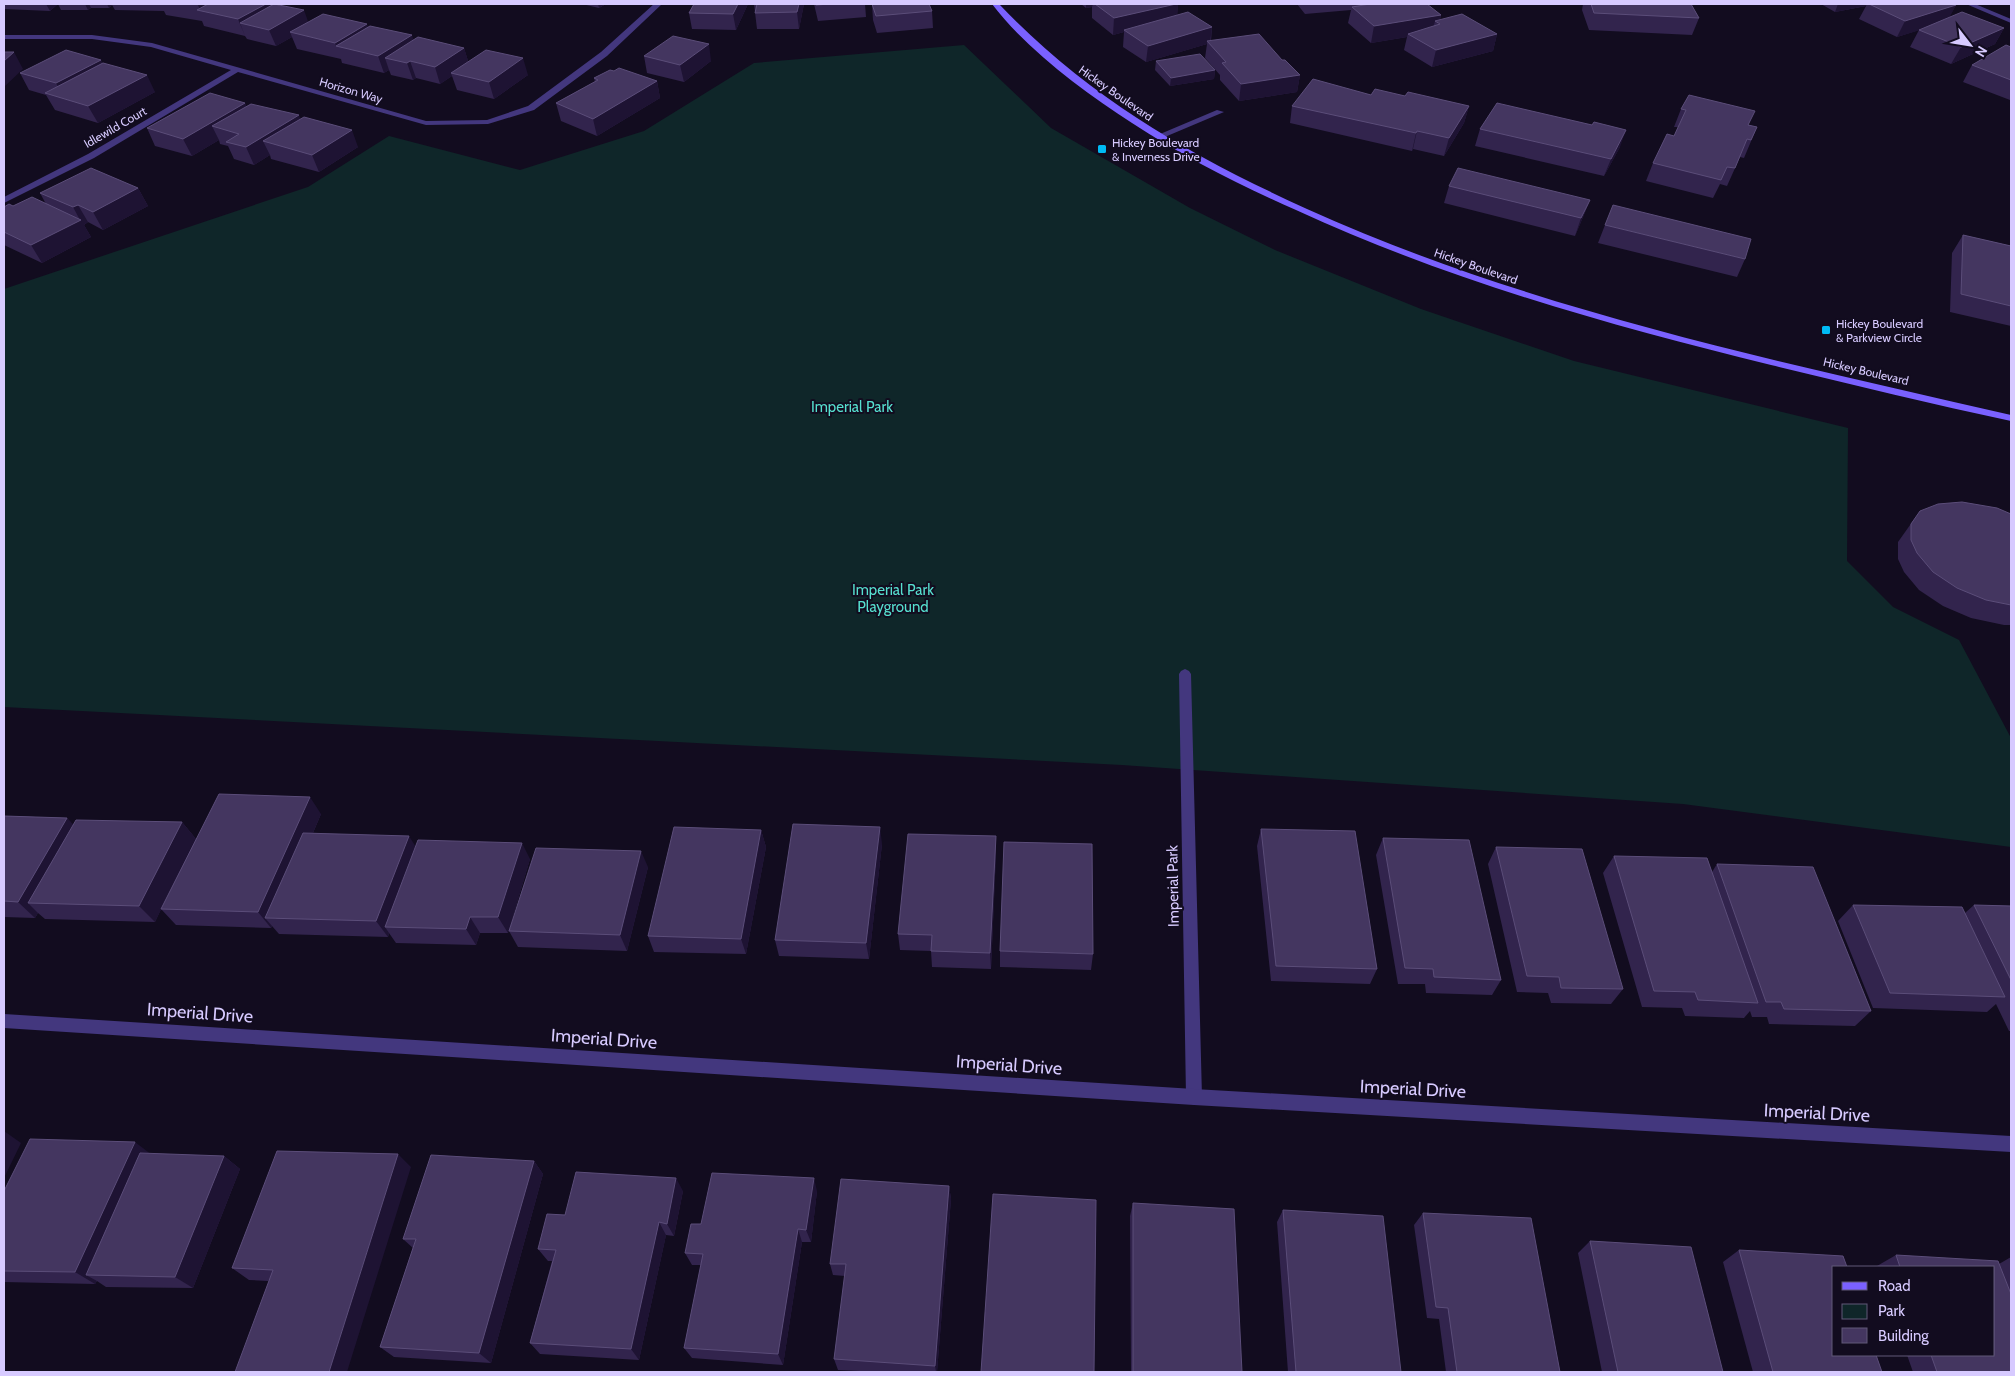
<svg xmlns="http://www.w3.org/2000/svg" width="2015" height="1376" viewBox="0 0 2015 1376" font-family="Cabin,sans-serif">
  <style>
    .green { fill: #0f2629 }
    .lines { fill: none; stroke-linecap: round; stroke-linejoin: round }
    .service { fill: #43377e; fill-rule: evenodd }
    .minor { fill: #43377e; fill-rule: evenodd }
    .secondary { fill: #7a61ff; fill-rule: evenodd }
    .wall { fill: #32244d }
    .shaded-wall { fill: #1e1333 }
    .building { fill: #443660; stroke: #5b4d79 }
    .poi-dot { fill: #00bbf5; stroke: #120c1f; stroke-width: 2 }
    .labels { text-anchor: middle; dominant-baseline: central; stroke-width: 4; stroke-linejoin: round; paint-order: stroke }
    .far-street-label { font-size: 12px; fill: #d7caff; stroke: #120c1f }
    .far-poi-label { font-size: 12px; fill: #d7caff; stroke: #120c1f; text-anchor: start }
    .park-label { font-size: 15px; fill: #56dfcf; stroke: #120c1f }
    .street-label { font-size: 15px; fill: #d7caff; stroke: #120c1f }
    .near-street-label { font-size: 18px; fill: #d7caff; stroke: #120c1f }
  </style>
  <rect width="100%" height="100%" fill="#120c1f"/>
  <path class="green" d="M964 45 1051 128 1190 208 1275 250 1421 309 1574 361 1848 428 1847 561 1893 607 1959 640 2011 738V847L1683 804 1122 765 4 707V289L308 187 389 136 520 170 644 131 754 63Z"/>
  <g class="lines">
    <path class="service" d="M1217 110 1224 112 1160 139 1153 137Z
      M1185 669 1189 671 1191 674 1202 1097 1200 1102 1194 1105 1188 1102 1186 1097 1179 674 1181 671Z"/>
    <path class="minor" d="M654 4H662L607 56 534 110 488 124 426 125 238 72 94 158 4 203V197L88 154 231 70 151 47 92 39H4V35H92L152 43 426 121 487 120 528 106 601 52Z
      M1966 4H1975L2011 19V23Z
      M4 1014 1194 1089 2011 1136V1152L1194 1105 4 1028Z"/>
    <path class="secondary" d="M992 4H999C1089 98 1189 155 1307 209 1531 310 1773 360 2011 415V421C1931 404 1851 384 1771 365 1608 325 1448 280 1296 210 1239 185 1184 157 1132 123 1083 91 1027 50 992 4Z"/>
  </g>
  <path class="wall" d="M4 4H270L271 6 308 22 368 27 414 40 464 48 468 61 528 75 494 99 457 90 452 76 440 84 416 78 413 80 391 75 389 70 384 73 342 63 341 59 297 49 292 37 276 46 247 39 245 36 204 26 202 21 166 15 164 11 115 10 112 5 109 8H91L88 10H61L58 4 50 11 4 9Z
    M582 4H606L599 8Z
    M694 4H748L736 30 692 29 689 13Z
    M754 4H804L799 29H757Z
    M814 4H865L866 17 818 21Z
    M872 4 932 11 933 28 877 33 873 20Z
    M1081 4H1178L1177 15 1212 27 1211 41 1282 60 1300 75 1297 92 1239 101 1220 80V75L1205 58 1207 44 1146 62 1123 47 1124 32 1113 35 1092 18V7L1086 8Z
    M1297 4H1427L1441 15 1440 20 1497 34 1493 51 1432 67 1404 50 1407 37 1371 43 1348 23 1351 10 1305 14Z
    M1583 4H1691L1699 18 1692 35 1589 30 1582 10Z
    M1821 4H1952L1956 5 1949 17 2004 28 1995 44 1951 64 1910 47 1919 30 1897 37 1859 19 1866 6 1835 12Z
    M2011 47V100H2010L1963 82 1972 65Z
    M644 56 711 61 684 82 647 73Z
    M1156 61 1215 70 1214 79 1170 86 1155 70Z
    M103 63 155 92 98 123 55 110 46 95 29 90 20 73Z
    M594 78 657 81 660 98 597 136 561 121 556 103 595 82Z
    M1371 95 1405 96 1469 106 1464 123 1444 156 1413 149 1412 151 1290 123 1292 106Z
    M245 103 246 107 300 119 358 147 319 172 271 159 270 155 254 165 234 159 228 146 220 144 219 140 192 156 155 146 147 128Z
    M1681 109 1757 127 1744 158 1740 157 1727 186 1720 184 1713 198 1646 181 1653 163 1674 136 1678 127H1674Z
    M1480 129 1620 147 1604 176 1475 146Z
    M1449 186 1590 200 1583 217 1575 236 1444 203Z
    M138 188 148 206 103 230 88 222 84 225 91 237 42 263 4 245V207L46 204 40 193Z
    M1605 225 1745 259 1737 277 1598 243Z
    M1963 235 2011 246V326L1950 312 1952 253Z
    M1920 511 2011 514V625H2004L1971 618 1943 606 1919 590 1904 572 1898 559V542Z
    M321 814 313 833 415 846 530 859 508 933H480L476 945 396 943 389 933 388 937 279 934 272 926 271 928 176 925 161 909 155 922 45 919 38 913 35 918 4 917V816L67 818 73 825 182 822 196 839Z
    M1261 829 1377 969 1370 984 1271 981 1257 846Z
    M761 830 766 847 746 954 654 952 648 936Z
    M996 836V853L991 969 932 967 931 951 900 950 898 934Z
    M1383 838 1501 980 1492 995 1426 993 1425 984H1398L1376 855Z
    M882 844 869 959 779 956 775 940Z
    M1496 847 1623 989 1611 1004 1551 1003 1548 993 1517 992 1488 864Z
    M1614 856 1712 872 1717 864 1871 1011 1855 1026 1769 1024 1767 1017H1752L1750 1011 1744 1018 1685 1016 1682 1008 1642 1007 1603 873Z
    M648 867 627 951 518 947 509 931Z
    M1853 905 1965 913 1974 905 2011 906V1031H2009L1996 1004 1987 1012 1873 1008 1838 921Z
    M1000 951 1093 954 1091 970 1000 967Z
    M151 1154 224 1156 240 1169 193 1288 106 1287 97 1281 95 1284 4 1282V1191Z
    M534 1161 543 1174 491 1363 394 1357 380 1347 413 1248 403 1239Z
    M411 1167 268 1281 249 1280 232 1268Z
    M949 1186 951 1199 937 1372H882L838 1370 834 1359 845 1276 833 1275 830 1264Z
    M683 1191 674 1236 666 1235 639 1360 540 1354 530 1343 552 1261H548L538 1249 565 1215Z
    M817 1191 811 1242H802L783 1365 692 1358 684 1348 701 1265H692L685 1253 701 1224Z
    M1133 1203 1242 1372H1131L1130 1216Z
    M1283 1210 1401 1372H1288L1277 1222Z
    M1423 1213 1560 1372H1446L1439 1319 1427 1318 1414 1225Z
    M1590 1241 1723 1372H1602L1578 1253Z
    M1739 1250 1882 1372H1753L1723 1262Z
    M1896 1255 1999 1264 2011 1257V1372H1913L1907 1355H1994V1267H1877V1266Z"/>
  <path class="shaded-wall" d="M46 4H58L50 11Z
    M85 4H89L91 8 88 10Z
    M107 4H112V5L109 8Z
    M200 4H233L200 10 198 5Z
    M266 4H270L276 18 240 23 245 36 238 19Z
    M598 4H606L599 8Z
    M738 4H748L736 30 733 14Z
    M799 4H804L799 29 797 12Z
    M1086 4H1093L1092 7 1086 8Z
    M1176 4H1178L1177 20 1124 30V32L1113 35 1114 18Z
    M1838 4H1867L1866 6 1835 12Z
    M1956 5 1947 22 1897 37 1905 21Z
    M304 10 310 27 290 32 292 37 276 46 269 30Z
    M1441 15 1439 24 1435 21 1432 33 1408 34 1407 37 1371 43 1374 26Z
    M367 24 373 40 336 46 335 43Z
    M1212 27 1210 43 1207 41V44L1146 62 1148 46Z
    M2004 28 1995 44 1951 64 1961 47Z
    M1497 34 1493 51 1432 67 1436 50Z
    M412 35 417 52 385 58 389 70 384 73 378 56Z
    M709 44 711 61 684 82 680 65Z
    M464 48 469 64 451 73 452 76 440 84 435 67Z
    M14 52 23 69 4 87V61Z
    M523 58 528 75 494 99 489 82Z
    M101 60 110 77 64 99 56 83Z
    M410 61 416 78 413 80 407 63Z
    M1215 70 1214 79 1170 86 1171 78Z
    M147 75 155 92 98 123 88 106Z
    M1300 75 1297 92 1239 101 1241 84Z
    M657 81 660 98 597 136 593 119Z
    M245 103 252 120 212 126 219 140 192 156 183 139Z
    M1469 106 1464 123 1444 156 1449 138Z
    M299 115 306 133 263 141 270 155 254 165 246 147Z
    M352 130 358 147 319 172 312 155Z
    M1626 130 1620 147 1604 176 1611 159Z
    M1417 131 1413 149 1412 151 1416 133Z
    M138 188 148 206 103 230 93 212Z
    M1590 200 1583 217 1575 236 1581 218Z
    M78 205 88 222 84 225 91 237 42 263 31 245 80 220 73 207Z
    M310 797 321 814 276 919 265 918 272 926 271 928 258 912Z
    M67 818 83 835 28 903 38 913 35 918 18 902Z
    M182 822 196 839 155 922 139 906Z
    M880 827 882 844 869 959 866 943Z
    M761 830 766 847 746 954 741 939Z
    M409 836 419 852 385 927 389 933 388 937 376 921Z
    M996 836V853L991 969 990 953Z
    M522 843 530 859 508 933 498 917Z
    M641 851 648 867 627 951 620 935Z
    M470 917 480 933 476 945 466 929Z
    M4 1131 21 1143 4 1178Z
    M135 1142 152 1155 86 1275 97 1281 95 1284 75 1272Z
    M398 1154 411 1167 347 1372H329Z
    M224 1156 240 1169 193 1288 175 1277Z
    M534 1161 543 1174 491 1363 479 1353Z
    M676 1178 683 1191 674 1236 667 1224Z
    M814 1178 817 1191 811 1242 806 1230Z
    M949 1186 951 1199 937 1372H936L935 1366Z
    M659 1222 666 1235 639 1360 631 1349Z
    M798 1229 802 1242 783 1365 778 1354Z"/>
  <path class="building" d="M208 4H266L238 19 197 10Z
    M274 4 304 10 269 30 240 23Z
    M694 4H738L733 14 689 13Z
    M757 4H799L797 12 755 13Z
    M816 4H830L816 5Z
    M872 4H929L932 11 876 16Z
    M1095 4H1176L1114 18Z
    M1370 4H1427L1441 15 1374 26 1352 7Z
    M1591 4H1691L1699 18 1594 13Z
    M1869 4H1952L1956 5 1905 21Z
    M1188 12 1212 27 1148 46 1124 30Z
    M1962 12 2004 28 1961 47 1919 30Z
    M323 14 367 24 335 43 290 32Z
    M1462 14 1497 34 1436 50 1408 34 1440 24 1435 21Z
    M370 26 412 35 378 56 336 46Z
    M1259 34 1282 60H1285L1300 75 1241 84 1222 63 1226 62 1207 41Z
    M673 36 709 44 680 65 644 56Z
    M418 37 464 48 435 67 410 61 407 63 385 58Z
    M2006 45 2011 47V80L1972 65Z
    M66 50 101 60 56 83 20 73Z
    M486 50 523 58 489 82 451 73Z
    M4 52H14L4 61Z
    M1200 54 1215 70 1171 78 1156 61Z
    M103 63 147 75 88 106 45 93Z
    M619 68 657 81 593 119 556 103 598 80 594 78 610 70 614 71Z
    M1313 79 1371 95 1375 89 1405 96 1408 92 1469 106 1449 138 1417 131 1416 133 1292 106Z
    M210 93 245 103 183 139 147 128Z
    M1689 95 1755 111 1748 125 1757 127 1751 140 1747 139 1735 168 1727 167 1721 180 1653 163 1667 134 1674 136 1686 110 1681 109Z
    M1497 103 1592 125 1594 122 1626 130 1611 159 1480 129Z
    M251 104 299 115 246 147 226 142 239 134 212 126Z
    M304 117 352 130 312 155 263 141Z
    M91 168 138 188 93 212 78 205 73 207 40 193Z
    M1458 168 1590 200 1581 218 1449 186Z
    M32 197 81 220 31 245 4 232V207L9 204 13 206Z
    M1613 205 1751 239 1745 259 1605 225Z
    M1963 235 2011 246V306L1961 294Z
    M1962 502 1997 508 2011 514V605L1986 600 1957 588 1933 572 1917 553 1911 540V524L1920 511 1938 504Z
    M219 794 310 797 258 912 161 909Z
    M4 816 67 818 18 902 4 901Z
    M76 820 182 822 139 906 28 903Z
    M793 824 880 827 866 943 775 940Z
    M674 827 761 830 741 939 648 936Z
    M1261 829 1355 831 1377 969 1276 966Z
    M303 833 409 836 376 921 265 918Z
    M908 834 996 836 990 953 931 951 932 935 898 934Z
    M1383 838 1469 840 1501 980 1434 977 1433 969 1405 968Z
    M418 840 522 843 498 917H470L466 929 385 927Z
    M1004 842 1092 844 1093 954 1000 951Z
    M1496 847 1582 849 1623 989 1561 988 1559 977 1527 976Z
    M536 848 641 851 620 935 509 931Z
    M1614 856 1707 858 1758 1003 1698 1000 1695 992 1654 991Z
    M1717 864 1813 867 1871 1011 1784 1009 1781 1002H1766Z
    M1853 905 1962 907 2005 997 1890 993Z
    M1974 905 2011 906V980Z
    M30 1139 135 1142 75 1272 4 1271V1191Z
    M277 1151 398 1154 329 1372H235L273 1270 232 1268Z
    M140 1153 224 1156 175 1277 86 1275Z
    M431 1155 534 1161 479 1353 380 1347 416 1239H403Z
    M576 1172 676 1178 667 1224 659 1222 631 1349 530 1343 556 1250 538 1249 547 1214 565 1215Z
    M712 1173 814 1178 806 1230 798 1229 778 1354 684 1348 703 1254 685 1253 691 1224H701Z
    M841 1179 949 1186 935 1366 834 1359 846 1264H830Z
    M993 1194 1096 1200 1094 1372H981Z
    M1133 1203 1234 1209 1242 1372H1133Z
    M1283 1210 1383 1216 1401 1372H1296Z
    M1423 1213 1531 1218 1560 1372H1457L1448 1308 1436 1307Z
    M1590 1241 1691 1247 1723 1372H1618Z
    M1739 1250 1843 1256 1847 1267H1834V1355H1876L1882 1372H1773Z
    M1896 1255 1998 1261 2011 1294V1372H1937L1931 1355H1994V1267H1900Z"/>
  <g class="poi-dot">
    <rect x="1097" y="144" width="10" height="10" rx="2.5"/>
    <rect x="1821" y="325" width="10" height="10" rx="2.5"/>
  </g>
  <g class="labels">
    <g class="far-street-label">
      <text transform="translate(351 90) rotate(16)">Horizon Way</text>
      <text transform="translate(1116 93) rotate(35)">Hickey Boulevard</text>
      <text transform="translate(115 127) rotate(-30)">Idlewild Court</text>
      <text transform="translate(1476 266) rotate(19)">Hickey Boulevard</text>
      <text transform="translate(1866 371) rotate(13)">Hickey Boulevard</text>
    </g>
    <g class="far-poi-label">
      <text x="1112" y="142">Hickey Boulevard<tspan x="1112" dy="14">&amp; Inverness Drive</tspan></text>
      <text x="1836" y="323">Hickey Boulevard<tspan x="1836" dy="14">&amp; Parkview Circle</tspan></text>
    </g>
    <g class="park-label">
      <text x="852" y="407">Imperial Park</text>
      <text x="893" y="590">Imperial Park<tspan x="893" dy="17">Playground</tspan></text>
    </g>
    <g class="street-label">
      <text transform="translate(1173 886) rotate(-91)">Imperial Park</text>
    </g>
    <g class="near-street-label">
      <text transform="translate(200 1013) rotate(4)">Imperial Drive</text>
      <text transform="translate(604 1039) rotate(4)">Imperial Drive</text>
      <text transform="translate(1009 1065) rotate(4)">Imperial Drive</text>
      <text transform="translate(1413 1089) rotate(3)">Imperial Drive</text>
      <text transform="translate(1817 1113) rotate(3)">Imperial Drive</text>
    </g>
  </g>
  <rect width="2015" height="1376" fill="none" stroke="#d7caff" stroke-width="10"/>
  <rect x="1832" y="1266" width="162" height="90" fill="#120c1f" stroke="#615879"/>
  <rect x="1842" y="1282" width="25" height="8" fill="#7a61ff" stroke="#615879"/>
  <text x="1878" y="1291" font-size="15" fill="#d7caff">Road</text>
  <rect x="1842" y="1304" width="25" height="15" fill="#0f2629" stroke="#615879"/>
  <text x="1878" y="1316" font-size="15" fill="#d7caff">Park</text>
  <rect x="1842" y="1328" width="25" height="15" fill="#443660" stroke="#615879"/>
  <text x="1878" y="1341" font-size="15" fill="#d7caff">Building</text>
  <g transform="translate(1970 45) rotate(121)" stroke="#120c1f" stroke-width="4" paint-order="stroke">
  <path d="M0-4L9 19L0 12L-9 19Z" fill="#d7caff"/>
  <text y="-8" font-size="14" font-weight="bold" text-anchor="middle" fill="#d7caff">N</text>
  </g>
</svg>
